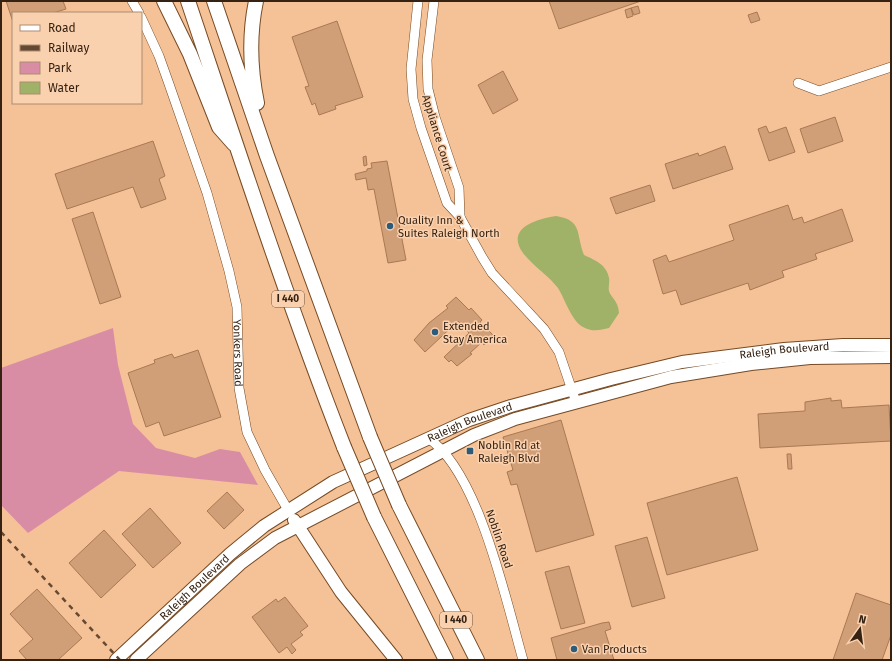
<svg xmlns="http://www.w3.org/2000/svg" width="892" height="661" viewBox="0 0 892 661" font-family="'Fira Sans',sans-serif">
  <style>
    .green { fill: #d98da4 }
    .water { fill: #9fb268 }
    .building { fill: #d19f77; stroke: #a97952 }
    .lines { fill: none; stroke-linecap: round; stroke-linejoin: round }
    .minor-casing { stroke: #764a23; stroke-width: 10 }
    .major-casing { stroke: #764a23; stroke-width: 14 }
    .highway-casing { stroke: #764a23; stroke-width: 16 }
    .minor { stroke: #fff; stroke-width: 9 }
    .major { stroke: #fff; stroke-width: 12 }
    .highway { stroke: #fff; stroke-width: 14 }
    .rail { stroke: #654932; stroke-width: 2.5; stroke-dasharray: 5 5; stroke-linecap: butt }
    .highway-bridge-casing { stroke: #764a23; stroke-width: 16; stroke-linecap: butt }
    .highway-bridge { stroke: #fff; stroke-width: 14 }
    .poi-dot { fill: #2d5b7a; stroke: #fad1af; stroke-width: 1.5 }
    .labels { text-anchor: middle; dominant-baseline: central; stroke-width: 3; stroke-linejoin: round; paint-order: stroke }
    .shield { fill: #fad1af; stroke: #715641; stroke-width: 1 }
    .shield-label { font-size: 10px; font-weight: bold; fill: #362212 }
    .street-label { font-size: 11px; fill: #362212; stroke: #fad1af }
    .poi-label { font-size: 11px; fill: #362212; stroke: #fad1af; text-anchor: start }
  </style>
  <rect width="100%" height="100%" fill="#f5c197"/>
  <path class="green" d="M113 328 118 365 133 424 156 448 195 458 220 449 240 452 258 485 119 471 28 533 1 505V368Z"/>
  <path class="water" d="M556 216C583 220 576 235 584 255 595 260 607 265 609 278 610 282 608 287 609 291 611 298 618 300 619 313L609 328C601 330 593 332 585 328 572 323 565 299 558 288 548 275 533 266 523 253 505 228 537 219 556 216Z"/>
  <path class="building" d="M6 1H63L66 9 53 13H13V22Z
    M549 1H641L559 29Z
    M638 6 640 13 634 15 631 8Z
    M631 8 633 16 627 18 625 10Z
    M757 12 760 20 751 23 748 15Z
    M337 21 363 97 335 106 336 109 319 115 315 103 312 105 305 87 309 86 292 37Z
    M503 71 518 100 493 114 478 85Z
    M835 117 843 141 808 153 800 129Z
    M766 126 769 133 786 127 795 152 769 161 758 129Z
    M153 141 165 176 159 179 166 199 141 208 133 187 67 209 55 174Z
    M725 146 733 169 673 189 665 164 698 153 699 156Z
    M366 156 367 165 364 166 363 157Z
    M387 161 406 260 388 263 374 189 368 190 366 178 356 180 355 174 367 171V169L372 168 371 163Z
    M650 185 655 201 616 214 610 198Z
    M788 205 793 220 802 217 804 223 842 209 853 241 815 254 817 259 782 271 784 277 750 290 748 283 681 305 676 290 663 294 653 260 666 255 669 262 734 240 729 225Z
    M93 212 121 297 100 304 72 219Z
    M456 297 469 310 471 308 482 320 480 322 494 336 484 345 482 342 470 353 472 354 457 366 451 360 449 362 444 357 469 333 458 321 425 352 414 340 429 323 448 308 446 306Z
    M198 350 221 417 164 436 159 422 146 427 128 373 155 363 154 360 172 354 174 358Z
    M831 398V401L841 400 842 408 889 405 891 441 760 448 758 414 805 411V402Z
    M561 420 594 535 536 552 517 484 511 485 507 472 513 470 503 437Z
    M787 454H791L792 469H788Z
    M737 477 758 550 667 575 647 503Z
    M227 492 244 510 224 529 207 511Z
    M150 508 181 543 153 568 122 534Z
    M104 530 136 565 101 598 69 563Z
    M647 537 665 598 632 607 615 546Z
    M569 566 585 623 561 629 545 572Z
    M37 589 82 638 58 660H27L19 651 33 639 10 614Z
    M856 593 891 605V635L882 660H833Z
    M285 597 308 626 300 632 303 635 291 644 296 650 292 654 287 647 279 653 252 617 276 599 278 602Z
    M609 622 611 629 605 631 614 660H557L551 638 602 623Z"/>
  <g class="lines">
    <g class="minor-casing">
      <g id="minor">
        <path d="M132 1 139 13"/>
        <path d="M418 1 411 69 413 99 421 128 447 203 460 217 482 257 492 273 544 329 559 352 576 402"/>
        <path d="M434 1 427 60 428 89 435 117 459 188 460 217"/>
        <path id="s1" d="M141 17 159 56 169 84 207 193 229 271 237 307 239 388 247 432 265 470 288 510"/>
        <path d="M798 83 819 91 891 67"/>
        <path d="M428 438C479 472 506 601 523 660"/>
      </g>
    </g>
    <g class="major-casing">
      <g id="major">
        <path d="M294 520 341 592 396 660"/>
        <path id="s2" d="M116 660 230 554 264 526 333 482 469 420 511 406 611 379 682 362 784 349 843 345H891"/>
        <path d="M136 660 240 564 275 538 474 435 515 419 671 377 751 364 810 358 891 357"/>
      </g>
    </g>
    <g class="highway-casing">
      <path id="highway" d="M164 1 190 54 219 127 234 144
        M188 1C238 150 287 301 344 447
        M214 1 267 156 370 437
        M256 1C249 35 250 69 257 103
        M399 505 477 660
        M374 517 446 660"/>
    </g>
    <use href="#minor" class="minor"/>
    <use href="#major" class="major"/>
    <use href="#highway" class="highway"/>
    <path class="rail" d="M1 532 120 660"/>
    <g class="highway-bridge-casing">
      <path id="highway-bridge" d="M370 437 399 505
        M344 447 374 517"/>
    </g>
    <use href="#highway-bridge" class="highway-bridge"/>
  </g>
  <g class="poi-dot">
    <circle cx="390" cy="226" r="4"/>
    <circle cx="435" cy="332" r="4"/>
    <rect x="466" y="447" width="8" height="8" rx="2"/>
    <circle cx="574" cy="649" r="4"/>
  </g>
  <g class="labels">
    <g class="shield">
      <rect x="272" y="291" width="32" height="16" rx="3"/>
      <rect x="440" y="612" width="32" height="16" rx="3"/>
    </g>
    <g class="shield-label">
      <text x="288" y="299">I 440</text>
      <text x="456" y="620">I 440</text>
    </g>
    <g class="street-label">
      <text transform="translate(437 133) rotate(73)">Appliance Court</text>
      <text stroke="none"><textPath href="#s2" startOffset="755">Raleigh Boulevard</textPath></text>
      <text stroke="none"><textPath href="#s1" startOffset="352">Yonkers Road</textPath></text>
      <text stroke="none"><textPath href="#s2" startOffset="431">Raleigh Boulevard</textPath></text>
      <text transform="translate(499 539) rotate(71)">Noblin Road</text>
      <text stroke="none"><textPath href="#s2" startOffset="107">Raleigh Boulevard</textPath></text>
    </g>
    <g class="poi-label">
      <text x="398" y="220">Quality Inn &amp;<tspan x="398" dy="13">Suites Raleigh North</tspan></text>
      <text x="443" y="326">Extended<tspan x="443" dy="13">Stay America</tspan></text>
      <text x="478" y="445">Noblin Rd at<tspan x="478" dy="13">Raleigh Blvd</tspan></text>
      <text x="582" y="649">Van Products</text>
    </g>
  </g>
  <rect width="892" height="661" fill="none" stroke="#362212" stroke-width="4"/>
  <rect x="12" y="12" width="130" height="92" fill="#fad1af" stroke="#ac8b70"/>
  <rect x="20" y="25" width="20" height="6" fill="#ffffff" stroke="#ac8b70"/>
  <text x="48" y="32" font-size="12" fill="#362212">Road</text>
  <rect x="20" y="45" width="20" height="6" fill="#654932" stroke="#ac8b70"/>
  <text x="48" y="52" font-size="12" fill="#362212">Railway</text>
  <rect x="20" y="62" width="20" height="12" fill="#d98da4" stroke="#ac8b70"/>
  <text x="48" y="72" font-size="12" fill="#362212">Park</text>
  <rect x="20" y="82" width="20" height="12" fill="#9fb268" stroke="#ac8b70"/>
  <text x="48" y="92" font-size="12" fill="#362212">Water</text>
  <g transform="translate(860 629) rotate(14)" stroke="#fad1af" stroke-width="3" paint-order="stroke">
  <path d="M0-3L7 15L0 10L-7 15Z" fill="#362212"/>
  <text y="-6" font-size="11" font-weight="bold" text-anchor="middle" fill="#362212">N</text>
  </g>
</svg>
